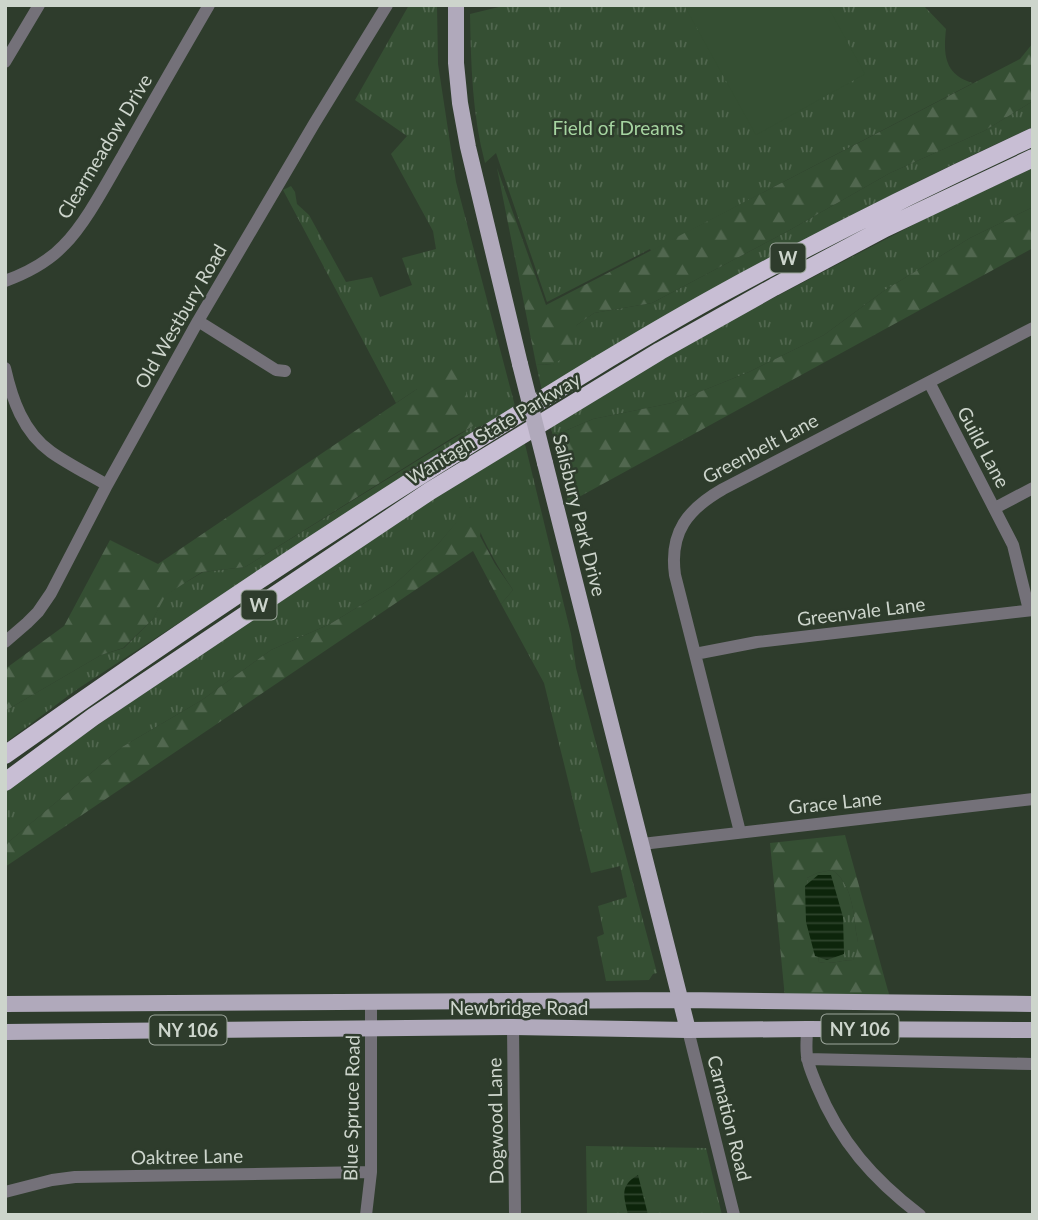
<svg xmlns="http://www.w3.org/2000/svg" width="1038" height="1220" viewBox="0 0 1038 1220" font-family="Lato,sans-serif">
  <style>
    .grass { fill: url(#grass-tufts) }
    .forest { fill: url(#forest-firs); fill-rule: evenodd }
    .pitch { fill: #354f33 }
    .water { fill: url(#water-rules) }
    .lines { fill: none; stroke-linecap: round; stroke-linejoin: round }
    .minor { stroke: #747179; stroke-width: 12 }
    .major { stroke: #b0a9bb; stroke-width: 16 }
    .highway { stroke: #c8bed4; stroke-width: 18 }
    .major-bridge { stroke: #b0a9bb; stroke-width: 16 }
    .labels { text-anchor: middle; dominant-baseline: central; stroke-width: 5; stroke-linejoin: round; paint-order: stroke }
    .shield { fill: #2e3c2c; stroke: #9da79c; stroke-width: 2 }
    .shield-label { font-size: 18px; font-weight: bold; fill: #cdd5cc }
    .park-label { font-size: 19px; fill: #a6d5a1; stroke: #2e3c2c }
    .street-label { font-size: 19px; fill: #cdd5cc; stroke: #2e3c2c }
  </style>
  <defs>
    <pattern id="grass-tufts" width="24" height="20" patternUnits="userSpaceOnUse" patternTransform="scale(1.75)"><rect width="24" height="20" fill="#354f33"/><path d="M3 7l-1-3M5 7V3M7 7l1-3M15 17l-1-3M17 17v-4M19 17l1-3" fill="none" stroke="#51674f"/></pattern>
    <pattern id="forest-firs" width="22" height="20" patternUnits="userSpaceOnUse" patternTransform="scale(1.75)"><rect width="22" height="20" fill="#354f33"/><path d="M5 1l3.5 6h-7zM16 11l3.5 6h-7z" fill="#51674f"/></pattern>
    <pattern id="water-rules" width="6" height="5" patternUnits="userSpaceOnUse" patternTransform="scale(1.75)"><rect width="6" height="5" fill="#0d250b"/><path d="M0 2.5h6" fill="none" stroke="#2f442d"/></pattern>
  </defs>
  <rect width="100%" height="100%" fill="#2e3c2c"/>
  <path class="grass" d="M409 5H437L438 64 456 182 515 406 324 528 76 690 5 743V711L101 655 124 648 153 619 165 595 203 572 245 567 475 425 417 389 396 403 283 190 291 186 295 192 297 204 309 215 346 282 372 277 380 297 412 285 402 258 436 249 433 231 391 154 407 136 355 100Z
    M507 5H923L946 29C943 56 945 75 973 83L651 251 650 249 547 302 496 153 485 163C472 114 471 64 470 14Z
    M1033 101V127C863 203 703 297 542 391L536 364 553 365 577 325 594 313 652 303 788 231 890 173 984 131Z
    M1033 168V207L970 238 885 290 824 335 749 372 672 403 593 419 553 436 550 424 737 317 936 213Z
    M524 440 571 634 576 668 657 973 653 974 649 980 606 981 597 937 604 934 598 906 627 897 620 866 591 873 544 683 501 604 513 590C495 563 481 537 470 507L439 543 394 585 330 624 271 650 202 700 122 747 5 845V791C123 706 243 624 364 544 417 509 470 474 524 440Z
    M832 870C851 882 854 911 856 932 857 937 859 944 858 949 857 953 855 956 853 960 839 960 833 965 819 962L809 907 807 878 817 873Z
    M586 1146 706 1148 722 1215H587Z"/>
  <path class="forest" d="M1033 43V101L984 131 890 173 788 231 652 303 594 313 577 325 570 353 553 365 536 364 497 168 546 305 1020 59Z
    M1033 207V248L568 503 553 436 593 419 672 403 749 372 824 335 885 290 970 238Z
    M458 364 475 425 452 438 245 567 202 572 166 595 153 619 123 648 101 655 5 711V669L64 626 110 540 158 564 417 389Z
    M469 507 484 513 480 536 495 564 513 590 501 604 473 551 5 867V845L122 747 202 700 271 650 330 624 394 585 439 543Z
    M845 835 890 998H785L770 843ZM832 870C851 882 854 912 856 932 857 937 859 944 857 949 857 953 855 956 853 960 839 960 833 965 819 962L809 907 807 878 817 873Z"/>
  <path class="pitch" d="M684 5H827L865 74 756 135Z"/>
  <path class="water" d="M818 875H831L843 917 844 954 827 960 815 956 806 922 805 886Z
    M638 1175 648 1215H628C624 1196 619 1186 638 1175Z"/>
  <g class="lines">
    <path class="minor" d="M5 62 39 5
      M5 281C27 273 48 262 64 245 86 223 107 182 123 155 151 105 180 55 209 5
      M198 321 276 370 285 371
      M5 368C12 399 23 432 51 452 68 464 88 474 107 485
      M929 382 1013 545 1029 610
      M995 508 1033 488
      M5 642 27 623 38 612 51 593 107 485 198 321 314 124 387 5
      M695 654 757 642 1033 610
      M740 832 675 575C669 532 688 509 723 489L1033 328
      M642 844 1033 799
      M513 1027 515 1215
      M807 1029C807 1039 805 1051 808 1061 810 1070 814 1078 817 1086 840 1142 873 1179 920 1215
      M688 1030 734 1215
      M807 1059 1033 1064
      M5 1192 52 1180 75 1177 371 1172
      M366 1215 371 1172V1002"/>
    <path class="major" d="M456 5V63L460 103 468 147 520 364
      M545 463 688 1030
      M5 1004 681 1000 1033 1004
      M5 1032 513 1027 688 1030 807 1029 1033 1030"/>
    <path class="highway" d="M5 755C157 647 313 542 472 443 552 393 632 343 715 297 819 240 925 187 1033 137
      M5 782 93 717 430 491 660 351 774 287 885 228 1033 158"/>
    <path class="major-bridge" d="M520 364 545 463"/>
  </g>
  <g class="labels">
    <g class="shield">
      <rect x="770.5" y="243.5" width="35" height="29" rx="5"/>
      <rect x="241.5" y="590.5" width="35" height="29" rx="5"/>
      <rect x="821.5" y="1014.5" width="77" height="29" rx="5"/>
      <rect x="149.5" y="1015.5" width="77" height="29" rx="5"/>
    </g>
    <g class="shield-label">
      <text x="788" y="258">W</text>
      <text x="259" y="605">W</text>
      <text x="860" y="1029">NY 106</text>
      <text x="188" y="1030">NY 106</text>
    </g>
    <g class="park-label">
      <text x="618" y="127">Field of Dreams</text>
    </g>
    <g class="street-label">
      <text transform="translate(104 146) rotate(-59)">Clearmeadow Drive</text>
      <text transform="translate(180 316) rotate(-60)">Old Westbury Road</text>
      <text transform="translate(493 428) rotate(-31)">Wantagh State Parkway</text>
      <text transform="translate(984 447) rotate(62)">Guild Lane</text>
      <text transform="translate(760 448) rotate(-28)">Greenbelt Lane</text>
      <text transform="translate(580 515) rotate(76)">Salisbury Park Drive</text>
      <text transform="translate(861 611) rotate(-7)">Greenvale Lane</text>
      <text transform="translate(835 802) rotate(-6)">Grace Lane</text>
      <text x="519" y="1007">Newbridge Road</text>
      <text transform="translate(351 1108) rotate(-89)">Blue Spruce Road</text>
      <text transform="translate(730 1118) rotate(76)">Carnation Road</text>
      <text transform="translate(495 1121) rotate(-91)">Dogwood Lane</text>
      <text transform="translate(187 1156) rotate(-1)">Oaktree Lane</text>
    </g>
  </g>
  <rect width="1038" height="1220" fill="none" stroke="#cdd5cc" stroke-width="14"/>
</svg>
